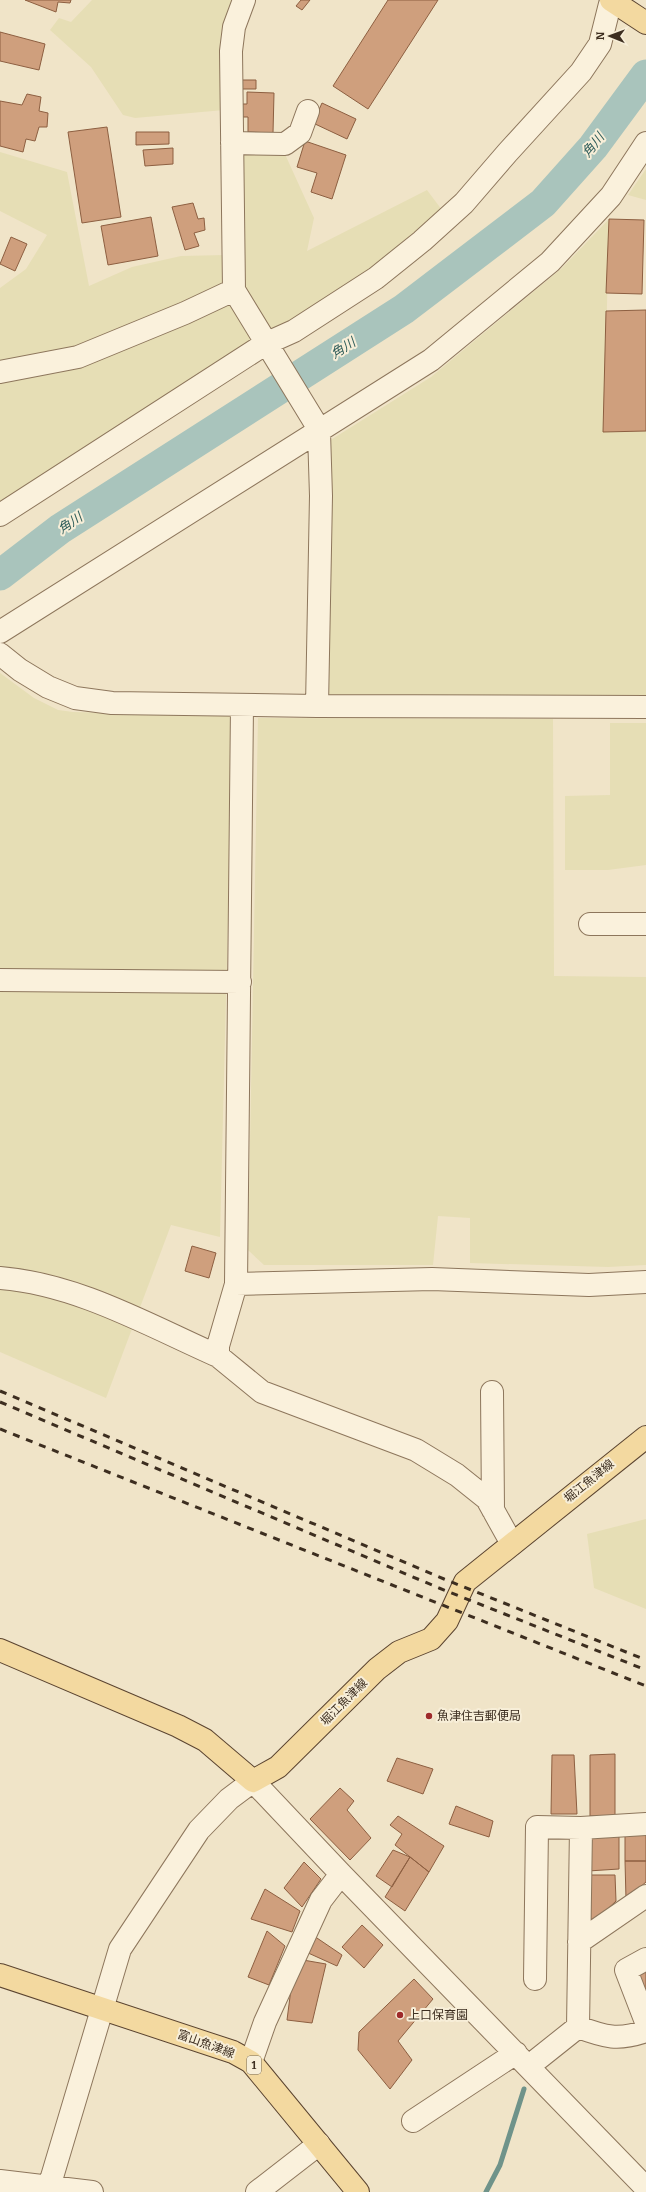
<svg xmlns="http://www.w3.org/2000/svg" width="646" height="2192" viewBox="0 0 646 2192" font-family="Bitter,'Noto Sans JP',serif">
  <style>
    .farmland { fill: #e6deb5 }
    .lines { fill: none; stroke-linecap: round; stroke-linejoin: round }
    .stream { stroke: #6f938a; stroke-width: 5 }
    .river { stroke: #a9c4bc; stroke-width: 31 }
    .building { fill: #cf9f7d; stroke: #8d5f41 }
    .minor-casing { stroke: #8d765c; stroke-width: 24 }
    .major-casing { stroke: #5b4430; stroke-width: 24 }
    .minor { stroke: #faf1dc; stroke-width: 22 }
    .major { stroke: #f3d9a0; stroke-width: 22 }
    .rail { stroke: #3d2e20; stroke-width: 3; stroke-dasharray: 7 7; stroke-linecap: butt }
    .poi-dot { fill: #9e2a2b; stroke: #f7eed8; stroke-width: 1.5 }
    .labels { text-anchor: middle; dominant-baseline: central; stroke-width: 4; stroke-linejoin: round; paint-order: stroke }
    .shield { fill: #f7eed8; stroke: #756857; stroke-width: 1 }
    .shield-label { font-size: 11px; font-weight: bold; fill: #3d2e20 }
    .street-label { font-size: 12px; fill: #3d2e20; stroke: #f7eed8 }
    .poi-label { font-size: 12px; fill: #3d2e20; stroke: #f7eed8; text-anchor: start }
    .water-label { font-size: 13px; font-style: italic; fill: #2f5d5a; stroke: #f7eed8 }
  </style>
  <rect width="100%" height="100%" fill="#f0e4c8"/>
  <path class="farmland" d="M92 0H235L224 110 135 118 123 115 91 67 50 30 59 18 71 22Z
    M245 150 284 152 314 218 307 251 427 190 445 214 409 245 269 337 244 293 241 158Z
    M0 152 67 172 89 286 132 267 181 256 225 255 223 286 70 349 0 363V288L26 269 47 235 0 211Z
    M646 169V200L628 195Z
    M609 219 604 432 646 431V695L330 697 324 690 329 441 431 377 562 268Z
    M232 301 256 341 0 506V382L59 373 94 361Z
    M0 673 34 698 58 710 73 712 233 716 220 1237 171 1225 106 1398 0 1352Z
    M258 718 553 719 554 976 646 977V1265L608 1267 470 1263V1218L438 1216 433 1265H264L248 1250Z
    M610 723H646V865L608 870H565V796L610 795Z
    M646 1519V1609L594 1588 587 1534Z"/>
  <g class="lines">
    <path class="stream" d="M486 2192 500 2165 524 2089"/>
    <path class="river" d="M0 575 60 529 404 309 543 203 593 147 646 75"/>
  </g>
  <path class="building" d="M25 0H71L70 3 58 2 56 12Z
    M301 0H310L302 10 296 6Z
    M388 0H438L368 109 333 86Z
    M0 32 45 44 39 70 0 61Z
    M240 80H256V89H240Z
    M247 92 274 93 273 133 248 132V117H239V104H247Z
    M27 94 41 97 39 111 48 113 47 127H39L35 141 26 139 23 152 0 146V101L22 105Z
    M322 103 356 119 347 139 313 123Z
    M107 127 121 217 82 223 68 132Z
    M136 132H169V144L136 145Z
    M305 141 346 155 332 199 311 192 317 173 297 167Z
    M173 148V164L145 166 143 150Z
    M193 203 198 219 204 218 205 230 194 233 199 246 185 250 172 207Z
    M151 217 158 256 108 265 101 226Z
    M609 219 644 220 642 294 606 293Z
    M11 237 27 244 15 271 0 264Z
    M646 310V431L603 432 606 311Z
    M192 1246 216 1253 209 1278 185 1271Z
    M615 1754V1817L590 1816V1755Z
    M552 1755H574L577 1814H551Z
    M397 1758 433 1769 423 1794 387 1781Z
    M340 1788 354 1801 347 1810 371 1838 350 1860 310 1819Z
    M456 1806 493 1821 489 1837 449 1824Z
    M398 1816 444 1846 429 1872 395 1845 402 1834 390 1825Z
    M625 1834H646V1861H625Z
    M588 1835H619V1869L588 1871Z
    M393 1850 410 1857 392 1887 376 1876Z
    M410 1857 429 1872 405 1911 385 1897Z
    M625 1861H646V1882L626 1899Z
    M304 1862 321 1879 302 1907 284 1888Z
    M587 1875H615L616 1901 596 1920H586Z
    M265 1889 300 1911 292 1932 251 1919Z
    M362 1925 383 1945 364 1968 342 1947Z
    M267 1931 285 1946 269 1985 248 1977Z
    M314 1936 342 1955 337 1966 306 1952Z
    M303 1960 326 1964 312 2023 287 2020 291 1989Z
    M646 1969V1993L635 1976Z
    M414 1979 433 1999 398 2041 412 2060 390 2089 358 2050 359 2032Z"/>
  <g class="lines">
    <g class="minor-casing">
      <path id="minor" d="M244 0 234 27 231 51 234 290 314 421 319 432 321 496 317 706
        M232 143 285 144 300 133 308 111
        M0 372 78 357 185 313 234 290
        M0 515 265 344 294 331 376 278 422 241 464 203 508 152 581 72 600 44 611 0
        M0 632 431 360 550 262 611 196 646 143
        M0 654 20 670 48 687 75 698 112 703 317 706 646 707
        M242 706 236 1284 218 1346V1356L262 1392 416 1450 457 1475 487 1499 512 1544
        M590 924H646
        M0 980 240 982
        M0 1278C77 1284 148 1325 218 1356
        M236 1284 432 1279 589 1285 646 1282
        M492 1392 493 1510
        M579 1942 646 1896
        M646 1959 626 1970 646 2022
        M535 1979 537 1827 581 1828
        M578 2027 581 1828 646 1824
        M251 2062 265 2022 321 1900 341 1874
        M529 2066 578 2027C605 2037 618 2041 646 2031
        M413 2121 516 2053
        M0 2181 92 2192
        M49 2187 120 1949 199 1830 229 1799 253 1781 341 1874 646 2188
        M257 2192 319 2144"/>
    </g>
    <g class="major-casing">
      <path id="major" d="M611 0 646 23
        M0 1650 178 1726 205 1740 253 1781 278 1767 377 1669 399 1652 431 1639 447 1621 465 1582 646 1437
        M0 1975 233 2052 251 2062 358 2192"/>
    </g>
    <use href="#minor" class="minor"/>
    <use href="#major" class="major"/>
    <path class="rail" d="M0 1391 444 1579 646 1660
      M0 1402 439 1588 646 1670
      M0 1429 646 1686"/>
  </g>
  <g class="poi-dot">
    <circle cx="429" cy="1716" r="4"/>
    <circle cx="400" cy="2015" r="4"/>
  </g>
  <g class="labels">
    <rect class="shield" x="247" y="2056" width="14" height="18" rx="3"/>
    <g class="shield-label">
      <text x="254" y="2065">1</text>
    </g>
    <g class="street-label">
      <text transform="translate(589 1481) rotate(-39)">堀江魚津線</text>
      <text transform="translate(344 1702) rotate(-45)">堀江魚津線</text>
      <text transform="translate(206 2044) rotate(20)">富山魚津線</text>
    </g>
    <g class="poi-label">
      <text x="437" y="1716">魚津住吉郵便局</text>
      <text x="408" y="2015">上口保育園</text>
    </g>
    <g class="water-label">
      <text transform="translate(593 145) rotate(-51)">角川</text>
      <text transform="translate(343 348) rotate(-33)">角川</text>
      <text transform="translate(70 523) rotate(-34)">角川</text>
    </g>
  </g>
  <g transform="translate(610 36) rotate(271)" stroke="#f7eed8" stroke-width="3" paint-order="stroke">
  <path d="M0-3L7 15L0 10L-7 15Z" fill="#3d2e20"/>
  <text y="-6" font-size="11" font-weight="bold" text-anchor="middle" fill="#3d2e20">N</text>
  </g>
</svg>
